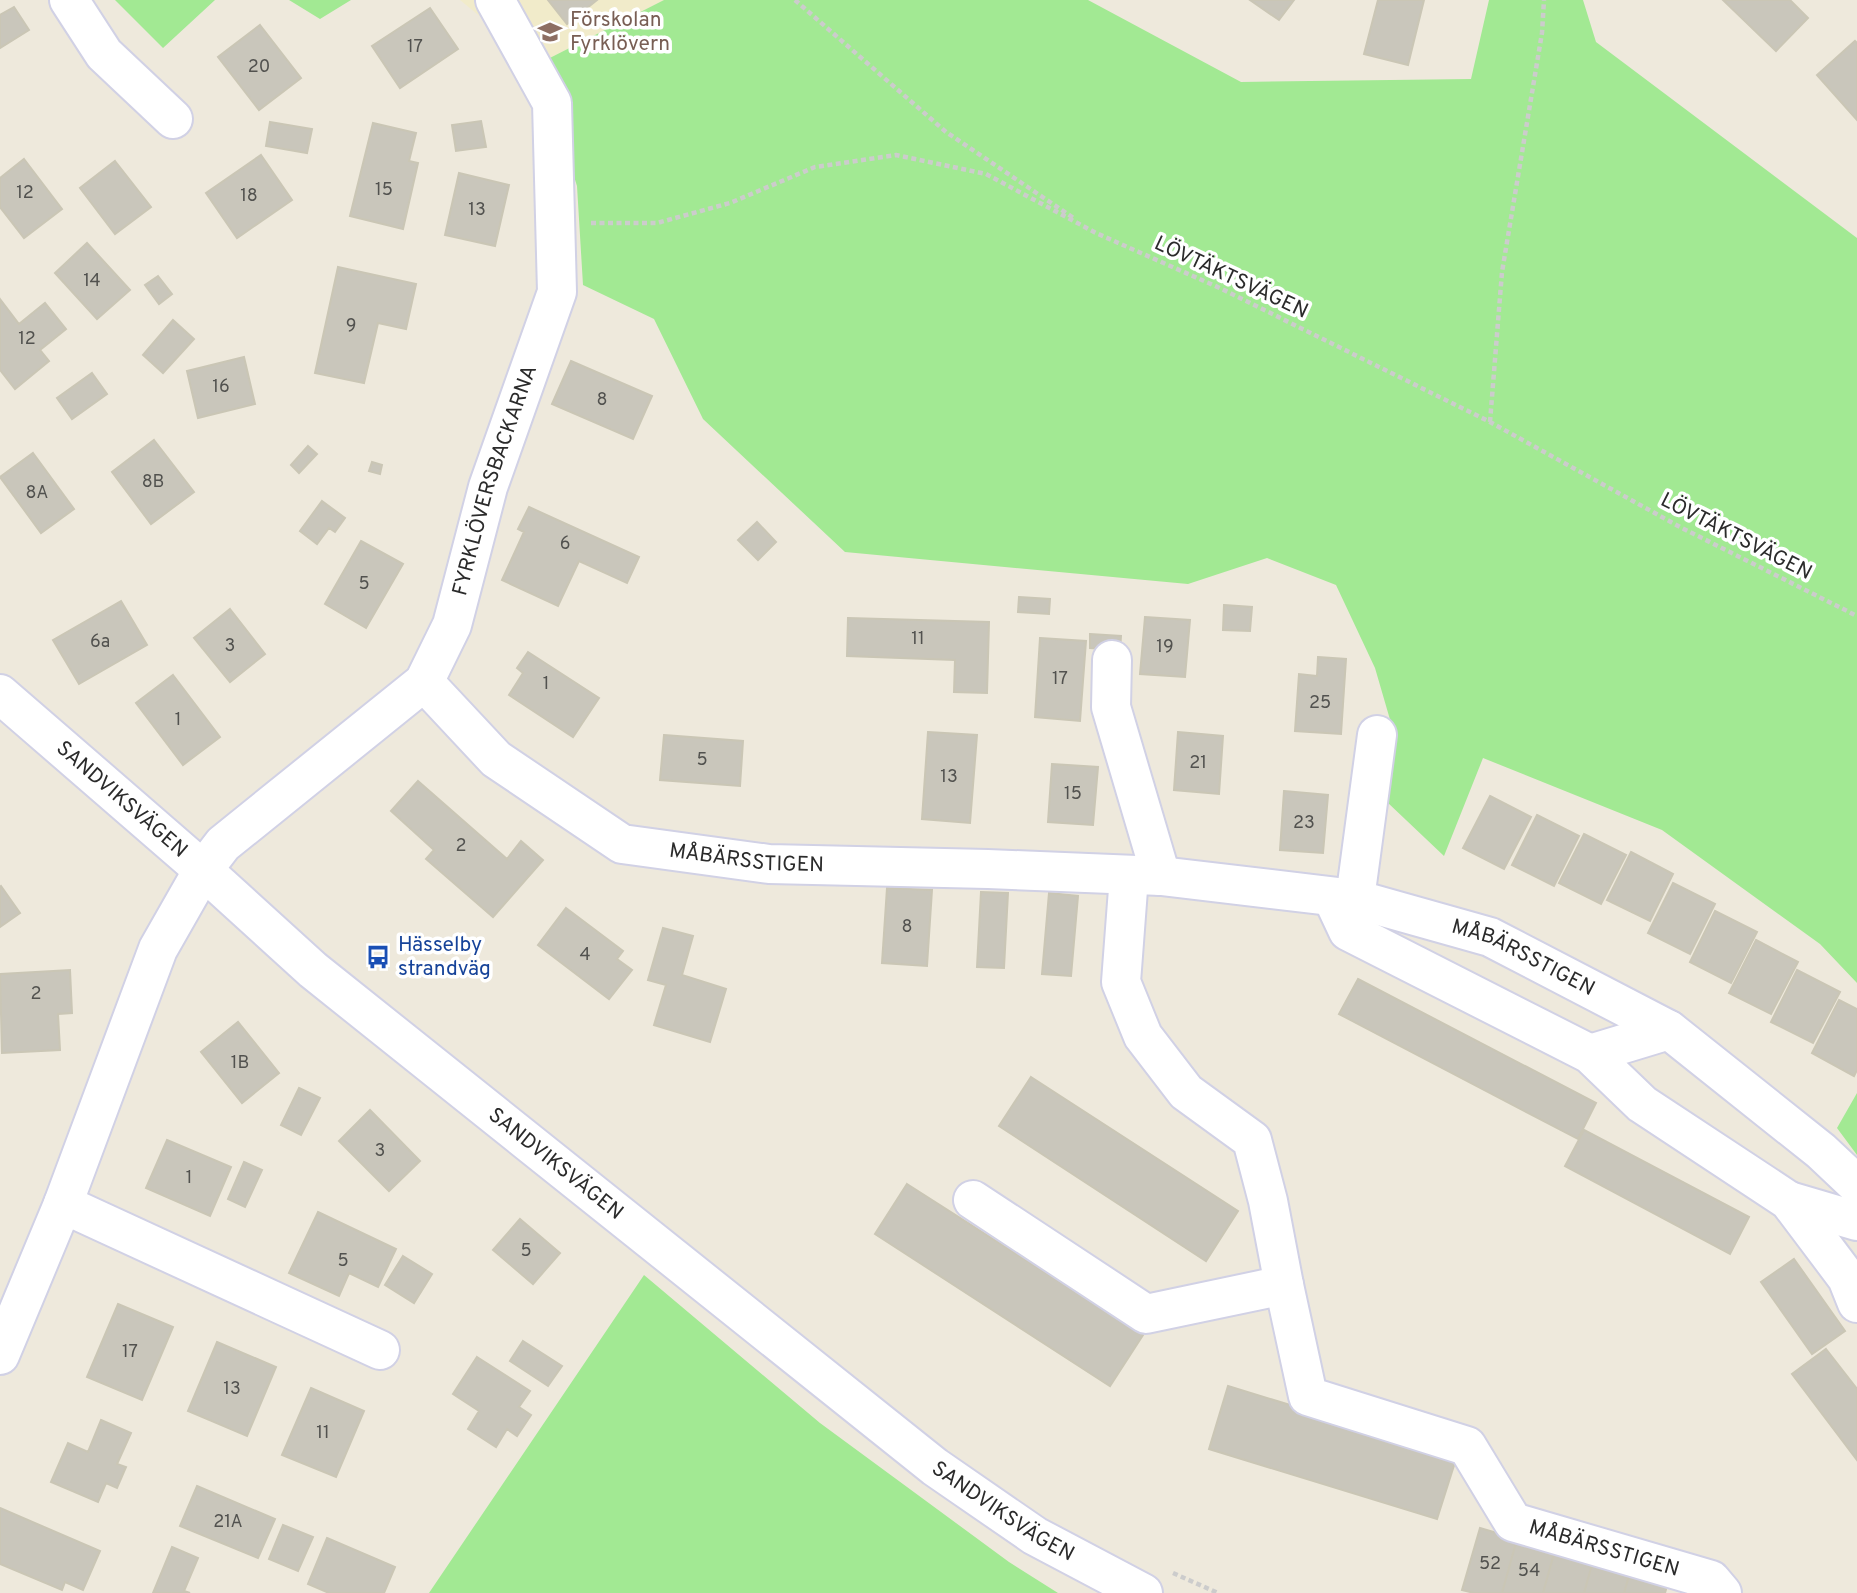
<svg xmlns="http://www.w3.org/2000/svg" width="1857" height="1593" viewBox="0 0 1857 1593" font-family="Overpass,sans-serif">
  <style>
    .education { fill: #f1ebca }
    .green { fill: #a2e993 }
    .building { fill: #c9c6bb; stroke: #cac6b5; stroke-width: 2 }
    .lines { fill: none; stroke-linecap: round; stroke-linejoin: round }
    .minor-casing { stroke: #d1d1e5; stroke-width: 42 }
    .path { stroke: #ccc; stroke-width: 4.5; stroke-dasharray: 5 3.5; stroke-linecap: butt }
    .minor { stroke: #fff; stroke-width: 38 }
    .labels { text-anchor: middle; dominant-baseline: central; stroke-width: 7; stroke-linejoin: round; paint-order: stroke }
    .number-label { font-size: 18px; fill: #52524f }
    .education-label { font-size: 21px; fill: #785e54; stroke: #fff; text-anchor: start }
    .street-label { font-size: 21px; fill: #2b2b2b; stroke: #fff }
    .transit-label { font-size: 21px; fill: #164399; stroke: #fff; text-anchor: start }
  </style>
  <rect width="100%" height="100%" fill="#eee9dc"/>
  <path class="education" d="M460 0H664L538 64Z"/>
  <path class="green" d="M115 0H215L163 48Z
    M289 0H351L320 19Z
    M664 0H1088L1241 82 1471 79 1489 0H1583L1596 42 1857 238V983L1820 944 1662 830 1483 758 1444 856 1387 802 1391 723 1375 668 1336 585 1267 558 1188 584 845 552 703 419 654 319 583 285 577 186 538 64Z
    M1857 1093V1155L1837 1128Z
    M644 1275 820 1423 1009 1562 1058 1593H429Z"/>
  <path class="building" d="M548 0H597L567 24Z
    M1250 0H1294L1279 20Z
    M1378 0H1424L1408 65 1364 54Z
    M1723 0H1790L1808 18 1776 51Z
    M14 7 29 30 0 48V15Z
    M430 8 458 49 400 88 372 46Z
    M260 25 301 78 259 110 218 57Z
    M1855 41 1857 43V120L1817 75Z
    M481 121 486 147 456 151 452 125Z
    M270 122 312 129 307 153 266 146Z
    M373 123 416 133 409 161 418 163 403 229 350 216Z
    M261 155 292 200 237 238 206 193Z
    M24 159 62 209 24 238 0 207V178Z
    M115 161 151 207 115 234 80 188Z
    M459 173 509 185 495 246 445 235Z
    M87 243 130 290 97 319 55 273Z
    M338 267 416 284 406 329 378 323 364 383 315 373Z
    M158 276 172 294 159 304 145 285Z
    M0 299 19 324 45 303 66 329 40 350 49 361 15 389 0 370Z
    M173 320 194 339 163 373 143 355Z
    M244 357 255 404 198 418 187 371Z
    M571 361 652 396 633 439 552 404Z
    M92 373 107 394 72 419 57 398Z
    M154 440 194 492 151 524 112 472Z
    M308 446 317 454 299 473 291 465Z
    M33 453 74 509 41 533 0 477Z
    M372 462 382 465 380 474 369 471Z
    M322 501 345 518 335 532 329 528 317 544 300 531Z
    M529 507 639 557 627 583 579 561 558 606 502 580 524 532 518 529Z
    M757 522 776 542 758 560 738 540Z
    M361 541 403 564 366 628 325 604Z
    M1019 597 1050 599 1049 614 1018 612Z
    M121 601 147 645 79 684 53 640Z
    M1224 605 1252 607 1250 631 1223 630Z
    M230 609 265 654 230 682 194 638Z
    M1145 617 1190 620 1185 677 1140 674Z
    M848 618 989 622 987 693 954 692 955 660 847 656Z
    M1090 634 1121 636 1120 650 1090 648Z
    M1040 638 1086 641 1080 721 1035 717Z
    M528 652 599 698 573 737 509 695 523 673 517 668Z
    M1318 657 1346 659 1341 734 1295 731 1299 674 1317 676Z
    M173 675 220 737 183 765 136 703Z
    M928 732 977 735 970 823 922 819Z
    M1178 732 1223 736 1219 794 1174 790Z
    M664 735 743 741 740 786 660 780Z
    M1052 764 1098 767 1093 825 1048 822Z
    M418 781 507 859 521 841 543 860 493 917 426 859 434 850 391 811Z
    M1284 791 1328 795 1323 853 1280 850Z
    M1490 796 1531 817 1504 869 1463 848Z
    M1537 815 1579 836 1554 886 1512 865Z
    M1584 834 1626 855 1601 904 1559 883Z
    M1631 852 1673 874 1650 921 1607 900Z
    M1673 883 1715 904 1690 954 1648 933Z
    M1 886 20 913 0 927V887Z
    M887 888 932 890 927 966 882 963Z
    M981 892 1008 893 1004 968 977 967Z
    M1049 893 1078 896 1071 976 1042 974Z
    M566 908 623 951 617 959 632 970 609 999 538 945Z
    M1715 911 1757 932 1731 983 1690 962Z
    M663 928 693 936 682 975 726 989 710 1042 654 1025 666 985 648 980Z
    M1756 940 1798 962 1771 1014 1729 993Z
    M70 970 72 1013 58 1014 60 1050 2 1053 0 974Z
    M1797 970 1840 992 1813 1043 1771 1022Z
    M1358 979 1596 1103 1578 1139 1339 1014Z
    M1839 1000 1857 1009V1070L1854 1076 1812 1053Z
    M238 1022 279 1073 242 1103 201 1052Z
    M1031 1077 1238 1211 1206 1261 999 1126Z
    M299 1088 320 1098 301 1135 281 1125Z
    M370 1110 420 1161 389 1191 339 1141Z
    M1584 1130 1749 1217 1730 1254 1565 1166Z
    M167 1140 231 1167 210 1216 146 1188Z
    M244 1162 262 1170 245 1207 228 1199Z
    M907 1184 1143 1335 1110 1386 875 1234Z
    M318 1212 396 1249 378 1287 349 1273 339 1296 289 1273Z
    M520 1219 560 1253 533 1284 493 1250Z
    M403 1256 432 1274 414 1303 385 1285Z
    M1794 1259 1845 1331 1812 1354 1761 1282Z
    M118 1304 173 1327 142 1400 87 1377Z
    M523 1341 562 1366 548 1386 510 1361Z
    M217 1342 276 1367 247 1436 188 1411Z
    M1826 1349 1857 1389V1460L1792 1374Z
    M477 1357 530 1391 519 1407 531 1415 517 1436 507 1429 496 1447 468 1429 479 1411 453 1394Z
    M1228 1386 1457 1456 1437 1519 1209 1449Z
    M311 1388 364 1411 336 1477 282 1455Z
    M101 1420 131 1433 117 1464 126 1467 117 1488 106 1483 98 1502 51 1482 68 1443 88 1452Z
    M197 1486 275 1519 258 1558 180 1526Z
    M0 1508 100 1551 83 1590 65 1582 62 1590 0 1564Z
    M283 1525 313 1537 298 1571 269 1559Z
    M1480 1528 1517 1539 1502 1593H1474L1462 1590Z
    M327 1538 395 1567 384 1593H329L308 1584Z
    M1517 1539 1555 1550 1543 1593H1502Z
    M172 1547 198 1558 184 1591 190 1593H153Z
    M1555 1550 1593 1561 1584 1593H1543Z
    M1593 1561 1630 1572 1624 1593H1584Z
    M1630 1572 1668 1582 1665 1593H1624Z"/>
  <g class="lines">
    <g class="minor-casing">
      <g id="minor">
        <path d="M69 0 104 54 173 119"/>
        <path d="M1112 660 1111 707 1161 876"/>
        <path id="s1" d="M424 682 496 759 622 844 769 864 988 869 1161 876 1355 899 1490 937 1669 1030 1821 1151 1857 1185"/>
        <path id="s2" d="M0 694 203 870 313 970 935 1467 1035 1536 1143 1593"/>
        <path d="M1332 897 1348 931 1590 1054 1642 1104 1789 1201 1847 1278 1857 1303"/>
        <path d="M1355 899 1377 735"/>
        <path d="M1590 1054 1669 1030"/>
        <path d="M973 1200 1146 1314 1284 1285 1268 1201 1252 1140 1186 1092 1143 1036 1121 982 1129 876"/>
        <path d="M1789 1201 1857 1221"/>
        <path d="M63 1204 380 1350"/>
        <path id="s3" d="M1284 1285 1308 1396 1467 1446 1513 1522 1711 1580 1722 1593"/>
        <path id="s4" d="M0 1355 63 1204 158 949 203 870 223 844 424 682 452 625 488 487 557 292 552 103 495 0"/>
      </g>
    </g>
    <path class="path" d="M795 0 946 132 1075 219
      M591 223H657L730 203 815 167 896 155 986 174 1096 233 1222 289 1490 422 1680 527 1857 616
      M1490 422 1502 272 1542 33 1544 0
      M1173 1573 1218 1593"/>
    <use href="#minor" class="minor"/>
  </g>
  <defs>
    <g id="school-bare" transform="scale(1.89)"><path d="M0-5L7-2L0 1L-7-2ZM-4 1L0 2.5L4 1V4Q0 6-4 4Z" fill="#8d6e63" stroke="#fff" stroke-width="2.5" paint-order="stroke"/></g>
    <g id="bus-bare" transform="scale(1.89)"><path d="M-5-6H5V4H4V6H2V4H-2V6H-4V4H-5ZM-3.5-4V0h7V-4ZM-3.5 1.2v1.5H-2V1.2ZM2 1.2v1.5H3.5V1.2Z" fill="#1a4fb4" stroke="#fff" stroke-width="2.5" paint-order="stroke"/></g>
  </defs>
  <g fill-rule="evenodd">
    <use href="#school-bare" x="550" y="32"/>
    <use href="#bus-bare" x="378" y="957"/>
  </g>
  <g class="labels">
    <g class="number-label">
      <text x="415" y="47">17</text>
      <text x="259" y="67">20</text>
      <text x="384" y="190">15</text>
      <text x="25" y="193">12</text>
      <text x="249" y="196">18</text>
      <text x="477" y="210">13</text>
      <text x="92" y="281">14</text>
      <text x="351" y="326">9</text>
      <text x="27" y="339">12</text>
      <text x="221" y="387">16</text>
      <text x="602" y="400">8</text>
      <text x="153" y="482">8B</text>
      <text x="37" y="493">8A</text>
      <text x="565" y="544">6</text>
      <text x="364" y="584">5</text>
      <text x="918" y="639">11</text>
      <text x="100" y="642">6a</text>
      <text x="230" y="646">3</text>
      <text x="1165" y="647">19</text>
      <text x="1060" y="679">17</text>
      <text x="546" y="684">1</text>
      <text x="1320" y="703">25</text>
      <text x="178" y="720">1</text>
      <text x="702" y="760">5</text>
      <text x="1198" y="763">21</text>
      <text x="949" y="777">13</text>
      <text x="1073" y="794">15</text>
      <text x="1304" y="823">23</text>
      <text x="461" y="846">2</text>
      <text x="907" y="927">8</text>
      <text x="585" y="955">4</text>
      <text x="36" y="994">2</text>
      <text x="240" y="1063">1B</text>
      <text x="380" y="1151">3</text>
      <text x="189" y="1178">1</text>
      <text x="526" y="1251">5</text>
      <text x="343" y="1261">5</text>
      <text x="130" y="1352">17</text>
      <text x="232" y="1389">13</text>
      <text x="323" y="1433">11</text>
      <text x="228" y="1522">21A</text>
      <text x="1490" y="1564">52</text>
      <text x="1529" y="1571">54</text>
    </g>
    <g class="education-label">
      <text x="570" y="20">Förskolan<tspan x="570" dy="24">Fyrklövern</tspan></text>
    </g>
    <g class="street-label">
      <text transform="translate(1231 278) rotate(25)">LÖVTÄKTSVÄGEN</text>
      <text stroke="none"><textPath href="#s4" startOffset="1032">FYRKLÖVERSBACKARNA</textPath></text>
      <text transform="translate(1736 537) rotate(27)">LÖVTÄKTSVÄGEN</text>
      <text stroke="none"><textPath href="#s2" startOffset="161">SANDVIKSVÄGEN</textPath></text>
      <text stroke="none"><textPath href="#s1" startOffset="383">MÅBÄRSSTIGEN</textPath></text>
      <text stroke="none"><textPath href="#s1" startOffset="1172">MÅBÄRSSTIGEN</textPath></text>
      <text stroke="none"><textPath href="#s2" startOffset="728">SANDVIKSVÄGEN</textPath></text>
      <text stroke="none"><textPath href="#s2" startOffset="1295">SANDVIKSVÄGEN</textPath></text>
      <text stroke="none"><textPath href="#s3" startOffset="464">MÅBÄRSSTIGEN</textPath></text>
    </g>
    <g class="transit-label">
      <text x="398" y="945">Hässelby<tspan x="398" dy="24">strandväg</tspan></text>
    </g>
  </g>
</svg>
